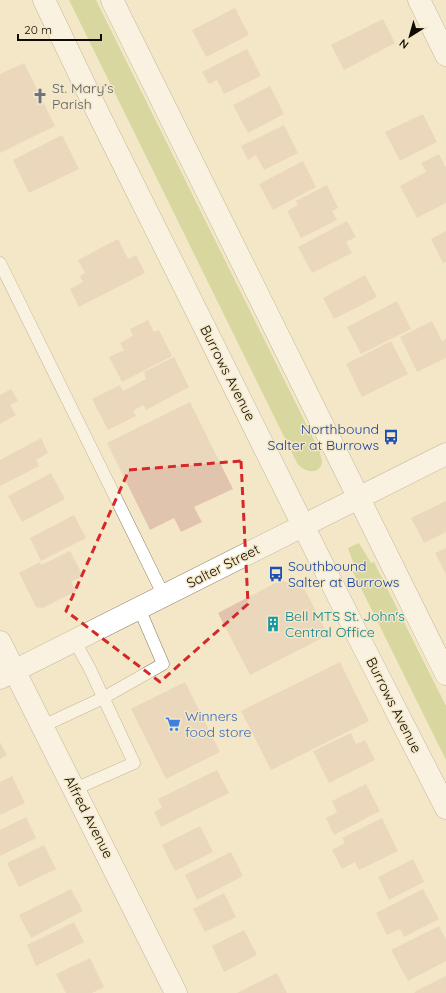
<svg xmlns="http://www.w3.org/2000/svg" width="446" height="993" viewBox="0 0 446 993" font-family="Quicksand,sans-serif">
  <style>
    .green { fill: #b6c470 }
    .building { fill: #e1c4ae }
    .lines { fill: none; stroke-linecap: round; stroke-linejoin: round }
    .lane-casing { stroke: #877b5e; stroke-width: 13 }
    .street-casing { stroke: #877b5e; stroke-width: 23 }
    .secondary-casing { stroke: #877b5e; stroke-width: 23 }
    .lane { stroke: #fff; stroke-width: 12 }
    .street { stroke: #fff; stroke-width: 22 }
    .secondary { stroke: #fff; stroke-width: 22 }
    .marked { fill: none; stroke: #d62828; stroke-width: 3; stroke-dasharray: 8 5; stroke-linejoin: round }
    .labels { text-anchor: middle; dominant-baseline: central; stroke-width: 3; stroke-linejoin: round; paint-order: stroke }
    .worship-label { font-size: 14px; fill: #5b616d; stroke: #f4e7c7; text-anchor: start }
    .street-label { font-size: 14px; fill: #100c03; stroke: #f4e7c7 }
    .transit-label { font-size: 14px; fill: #164399; stroke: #f4e7c7; text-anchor: end }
    .culture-label { font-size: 14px; fill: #0d838f; stroke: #f4e7c7; text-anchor: start }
    .shop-label { font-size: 14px; fill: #366cbe; stroke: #f4e7c7; text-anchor: start }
  </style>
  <rect width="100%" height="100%" fill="#f4e7c7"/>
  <path class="green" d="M69 0H96L320 452C320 455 322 459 322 462 320 476 303 472 297 463Z
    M359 543 371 563 374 562 446 706V760L353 572 356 571 348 548Z"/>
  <path class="building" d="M235 8 249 35 206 57 192 30Z
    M383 19 395 43 344 70 331 45Z
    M247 49 261 76 224 94 217 80 209 84 202 72Z
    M24 63 55 126 0 153V74Z
    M270 86 284 114 248 133 233 105Z
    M423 114 437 142 400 161 385 132Z
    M284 125 298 153 264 170 256 155 248 160 241 146Z
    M62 135 79 169 29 193 13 160Z
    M439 154 446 168V203L417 218 400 186 426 172 421 163Z
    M303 161 316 187 273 210 259 184Z
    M327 185 338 208 332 211 337 220 301 238 287 211 298 205 296 201Z
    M347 221 356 237 346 242 352 253 312 273 298 247Z
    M446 231V262L443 263 431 239Z
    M118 239 128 259 136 255 145 273 79 307 70 289 83 282 80 276 85 273 78 260Z
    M365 275 377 297 334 319 323 298Z
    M397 301 411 329 361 354 347 327Z
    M148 320 154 332 159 330 172 356 122 382 109 357 124 350 120 343 133 336 130 329Z
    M432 321 442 341 446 339V358L417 372 400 337Z
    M391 341 408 374 362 397 346 364Z
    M174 357 189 387 146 410 143 405 133 411 136 416 108 430 92 399 120 385 123 391 146 379 144 372Z
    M11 389 18 401 10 405 16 415 0 424V395Z
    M190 402 233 489 194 507 202 522 181 532 174 518 150 530 107 443Z
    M41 438 48 453 36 460 39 466 0 486V460Z
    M51 473 65 499 22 522 8 496Z
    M446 501V532L424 543 411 518Z
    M74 515 86 538 41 561 30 538Z
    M446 548V574L435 553Z
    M70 551 83 576 71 582 76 591 43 608 36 607 19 573 40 562 41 565Z
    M281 580 305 590 328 635 250 675 218 613Z
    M340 662 369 721 271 770 241 711Z
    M185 682 220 752 166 779 131 709Z
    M351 733 356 744 365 740 375 760 329 783 313 751Z
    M0 742 7 755 0 759Z
    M217 770 229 793 161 827 154 812 162 808 158 799Z
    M12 776 25 803 0 815V782Z
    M366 784 380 811 334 835 326 818 337 812 332 801Z
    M26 817 36 838 0 856V830Z
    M382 818 398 851 359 870 355 862 342 869 332 850 345 843 342 838Z
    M200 826 213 852 175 871 162 845Z
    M44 845 56 869 19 887 7 863Z
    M231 852 243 876 197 900 185 875Z
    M413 859 424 882 389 900 378 877Z
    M71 889 83 911 31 938 19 915Z
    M423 889 439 919 404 937 400 929 387 935 376 913Z
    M224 893 236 917 205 932 193 909Z
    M74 922 84 942 36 966 27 945Z
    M439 926 446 940V961L408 981 391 950Z
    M244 930 257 955 224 972 212 946Z
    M90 958 104 987 92 993H66L56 974Z
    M277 973 287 993H237Z
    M446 976V993H415L414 992Z"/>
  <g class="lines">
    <g class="lane-casing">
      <path id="lane" d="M0 263 164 596
        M74 640 90 669 134 763 75 789
        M43 726 103 698 163 664 139 608"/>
    </g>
    <g class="street-casing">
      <path id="street" d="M419 0 446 55
        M0 642 176 993"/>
    </g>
    <g class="secondary-casing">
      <path id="secondary" d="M44 0 98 113 361 642 446 808
        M112 0 446 674
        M0 678 446 454"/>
    </g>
    <use href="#lane" class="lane"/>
    <use href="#street" class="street"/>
    <use href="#secondary" class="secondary"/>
  </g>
  <path d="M0 0H446V993H0ZM241 461 248 604 160 682 66 611 129 470Z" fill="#f4e7c7" fill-opacity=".55" fill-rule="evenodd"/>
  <path class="marked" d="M241 461 248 604 160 682 66 611 129 470Z"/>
  <defs>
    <g id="church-bare" transform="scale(1.2)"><path d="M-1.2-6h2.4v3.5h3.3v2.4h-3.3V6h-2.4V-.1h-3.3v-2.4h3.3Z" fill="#6b7280" stroke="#f4e7c7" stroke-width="2.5" paint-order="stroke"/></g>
    <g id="bus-bare" transform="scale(1.2)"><path d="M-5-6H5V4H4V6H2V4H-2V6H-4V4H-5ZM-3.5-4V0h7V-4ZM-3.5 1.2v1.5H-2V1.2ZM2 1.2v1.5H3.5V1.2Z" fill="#1a4fb4" stroke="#f4e7c7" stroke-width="2.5" paint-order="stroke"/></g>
    <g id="building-bare" transform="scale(1.2)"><path d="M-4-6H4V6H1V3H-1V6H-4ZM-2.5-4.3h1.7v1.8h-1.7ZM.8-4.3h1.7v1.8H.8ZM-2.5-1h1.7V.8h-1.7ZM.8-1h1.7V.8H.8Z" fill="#0f9aa8" stroke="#f4e7c7" stroke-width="2.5" paint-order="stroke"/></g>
    <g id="supermarket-bare" transform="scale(1.2)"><path d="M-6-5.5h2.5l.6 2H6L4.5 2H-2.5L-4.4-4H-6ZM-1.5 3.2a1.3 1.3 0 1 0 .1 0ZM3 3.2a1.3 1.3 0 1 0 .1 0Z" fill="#3f7fe0" stroke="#f4e7c7" stroke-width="2.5" paint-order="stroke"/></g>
  </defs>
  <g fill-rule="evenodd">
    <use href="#church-bare" x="40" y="96"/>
    <use href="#bus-bare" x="391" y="437"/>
    <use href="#bus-bare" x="276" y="574"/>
    <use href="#building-bare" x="273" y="624"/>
    <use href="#supermarket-bare" x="173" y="724"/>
  </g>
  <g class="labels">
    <g class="worship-label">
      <text x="52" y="88">St. Mary’s<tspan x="52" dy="16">Parish</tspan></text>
    </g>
    <g class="street-label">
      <text transform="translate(228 373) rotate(63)">Burrows Avenue</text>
      <text transform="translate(223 566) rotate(-27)">Salter Street</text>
      <text transform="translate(394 705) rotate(63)">Burrows Avenue</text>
      <text transform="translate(89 817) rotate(63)">Alfred Avenue</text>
    </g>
    <g class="transit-label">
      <text x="379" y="429">Northbound<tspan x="379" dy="16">Salter at Burrows</tspan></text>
      <text x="288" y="566" text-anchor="start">Southbound<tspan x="288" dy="16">Salter at Burrows</tspan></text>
    </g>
    <g class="culture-label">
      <text x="285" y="616">Bell MTS St. John's<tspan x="285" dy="16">Central Office</tspan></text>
    </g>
    <g class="shop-label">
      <text x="185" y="716">Winners<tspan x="185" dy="16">food store</tspan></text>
    </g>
  </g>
  <g transform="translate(410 36) rotate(217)" stroke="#f4e7c7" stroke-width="3" paint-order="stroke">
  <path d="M0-3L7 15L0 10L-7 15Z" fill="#100c03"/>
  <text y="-6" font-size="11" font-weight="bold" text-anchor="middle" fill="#100c03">N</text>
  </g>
  <path d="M18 34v6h83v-6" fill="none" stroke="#100c03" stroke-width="2"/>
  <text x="24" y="34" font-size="12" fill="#100c03" stroke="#f4e7c7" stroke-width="3" paint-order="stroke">20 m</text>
</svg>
